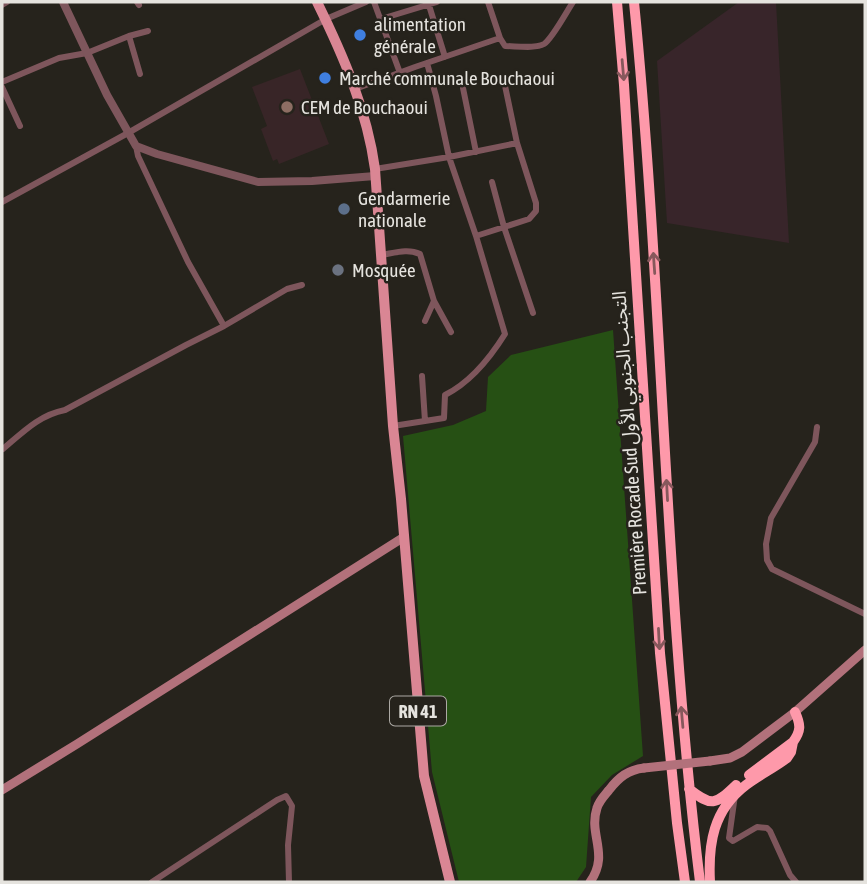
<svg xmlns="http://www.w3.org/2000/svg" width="867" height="884" viewBox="0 0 867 884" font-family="'Asap Condensed','Noto Sans Arabic',sans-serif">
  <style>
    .industrial { fill: #38252a }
    .education { fill: #382527 }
    .green { fill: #265014 }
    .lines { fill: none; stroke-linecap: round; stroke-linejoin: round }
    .minor { stroke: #7e565c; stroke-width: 6 }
    .tertiary { stroke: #7e565c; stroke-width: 8 }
    .secondary { stroke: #b2717b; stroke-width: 9 }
    .primary { stroke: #da8694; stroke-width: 10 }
    .motorway { stroke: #fe99aa; stroke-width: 10 }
    .secondary-bridge { stroke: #b2717b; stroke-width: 9 }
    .oneway { stroke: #87585c }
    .shop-dot { fill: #3f7fe0; stroke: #26231c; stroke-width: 2.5 }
    .education-dot { fill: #8d6e63; stroke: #26231c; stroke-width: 2.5 }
    .service-dot { fill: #5c6f8a; stroke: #26231c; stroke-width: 2.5 }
    .worship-dot { fill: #6b7280; stroke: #26231c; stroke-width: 2.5 }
    .labels { text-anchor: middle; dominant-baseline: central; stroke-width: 5; stroke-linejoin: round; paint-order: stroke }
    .shield { fill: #26231c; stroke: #aca9a4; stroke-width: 2 }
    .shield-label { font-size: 18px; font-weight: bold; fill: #e5e3de }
    .poi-label { font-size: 19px; fill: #e5e3de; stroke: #26231c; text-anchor: start }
    .street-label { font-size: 19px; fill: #e5e3de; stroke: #26231c }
  </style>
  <rect width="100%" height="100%" fill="#26231c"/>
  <path class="industrial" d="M739 2H776L789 243 667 223 657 61Z"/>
  <path class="education" d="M300 69 329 144 279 164 277 159 273 161 261 129 267 126 252 87Z"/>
  <path class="green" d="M613 330 643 756 612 775 591 797 586 867 576 882H459L432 772 403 436 453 425 486 411 488 377 511 355Z"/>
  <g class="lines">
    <path class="minor" d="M137 2 139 5
      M374 2 400 73
      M428 2 445 57
      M488 2 500 38 505 46C516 46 535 49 544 44 552 39 567 11 573 2
      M2 5 7 2
      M381 19 437 2
      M129 36 140 74
      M2 82 59 58 87 53 129 36 148 31
      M2 87 20 126
      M463 88 476 152
      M355 89 415 67 500 38
      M136 146 138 156 188 262 224 326
      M375 169 449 157 517 143
      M492 182 504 227 533 313
      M2 202 128 133 326 19 366 2
      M476 236 529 219 536 211V203L517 143 504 81
      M381 255C394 253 408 248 420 254L434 301 451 332
      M425 321 434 301
      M422 376 425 421
      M393 426 444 418 445 395C471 382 490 358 505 334L476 236 449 157 436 96 427 63
      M817 427 815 442 771 518 766 544 767 560 772 569 865 614
      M3 449C22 433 39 415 65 410L186 345 224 326 287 289 302 285
      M735 795 729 838 733 841 757 827 767 828 770 831 790 875 796 882
      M152 882 277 800 286 796 292 806 288 845 289 882"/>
    <path class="tertiary" d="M63 2 107 95 136 146 157 154 258 182 312 181 375 176"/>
    <path class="secondary" d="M710 761 730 758 742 752 795 712 865 650
      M2 790 77 744 404 537
      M590 882C610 854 588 835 597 808 599 801 604 796 609 790 619 777 628 770 644 768"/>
    <path class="primary" d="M317 2C343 55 367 110 375 169L393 426 401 499 424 776 450 882"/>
    <path class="motorway" d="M617 2 624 85 660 653 677 823 685 882
      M634 2C663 295 664 590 700 882
      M749 775 793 742C801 731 801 725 795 712
      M689 789C712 807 715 805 736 785
      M710 882C708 844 713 810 746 785 759 775 774 768 787 758L791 752 793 742"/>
    <path class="secondary-bridge" d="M644 768 710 761"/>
  </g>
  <defs><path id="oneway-shaft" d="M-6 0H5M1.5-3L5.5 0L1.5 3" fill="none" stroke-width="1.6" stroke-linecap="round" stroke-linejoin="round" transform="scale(1.75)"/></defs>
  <g class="oneway">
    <use href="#oneway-shaft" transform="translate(623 70) rotate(85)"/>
    <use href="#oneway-shaft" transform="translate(654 263) rotate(-94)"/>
    <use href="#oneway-shaft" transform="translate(667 490) rotate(-93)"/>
    <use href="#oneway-shaft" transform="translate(659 639) rotate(87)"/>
    <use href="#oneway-shaft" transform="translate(682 717) rotate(-95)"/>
  </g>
  <g class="shop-dot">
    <circle cx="360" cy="35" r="7"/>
    <circle cx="325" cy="78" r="7"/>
  </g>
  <circle class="education-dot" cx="287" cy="107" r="7"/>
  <circle class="service-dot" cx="344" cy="209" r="7"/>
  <circle class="worship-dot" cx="338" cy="270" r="7"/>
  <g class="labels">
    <rect class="shield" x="390" y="696.5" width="56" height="29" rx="5"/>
    <g class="shield-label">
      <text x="418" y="711">RN 41</text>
    </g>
    <g class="poi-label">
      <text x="374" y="24">alimentation<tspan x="374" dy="22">générale</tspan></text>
      <text x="339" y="78">Marché communale Bouchaoui</text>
      <text x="301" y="107">CEM de Bouchaoui</text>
      <text x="358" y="198">Gendarmerie<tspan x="358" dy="22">nationale</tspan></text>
      <text x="352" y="270">Mosquée</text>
    </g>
    <g class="street-label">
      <text transform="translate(629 443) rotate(-94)">Première Rocade Sud التجنب الجنوبي الأول</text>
    </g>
  </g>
  <rect width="867" height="884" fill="none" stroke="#e5e3de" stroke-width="7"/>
</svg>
